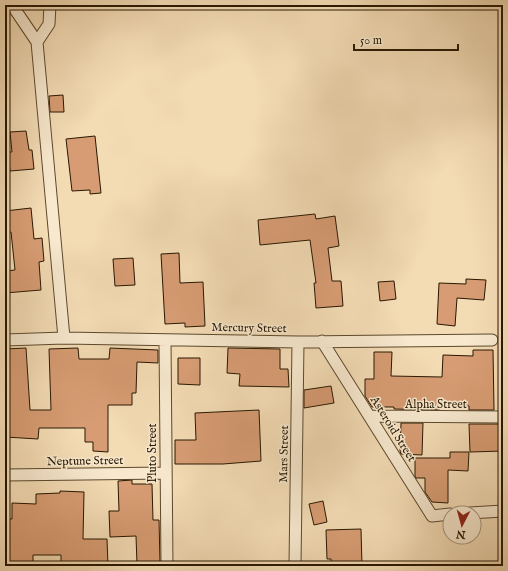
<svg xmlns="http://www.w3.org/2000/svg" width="508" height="571" viewBox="0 0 508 571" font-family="'IM FELL English',serif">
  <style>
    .building { fill: #d79c73; stroke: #281802 }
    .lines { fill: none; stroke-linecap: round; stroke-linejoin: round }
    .minor-casing { stroke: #5b492e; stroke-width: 13 }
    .minor { stroke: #f7e8ce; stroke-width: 11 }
    .labels { text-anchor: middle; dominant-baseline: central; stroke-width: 3; stroke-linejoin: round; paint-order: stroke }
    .street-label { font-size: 12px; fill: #281802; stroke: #f7e8ce }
  </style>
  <rect width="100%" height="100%" fill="#f3dbb4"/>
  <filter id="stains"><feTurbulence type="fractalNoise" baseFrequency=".005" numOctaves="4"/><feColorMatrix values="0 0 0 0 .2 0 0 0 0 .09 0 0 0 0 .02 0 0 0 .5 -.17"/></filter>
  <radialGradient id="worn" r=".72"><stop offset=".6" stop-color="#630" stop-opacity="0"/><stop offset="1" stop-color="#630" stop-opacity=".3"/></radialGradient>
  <path class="building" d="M63 95 64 112H50L49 96Z
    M26 131 29 150H32L34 169 10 171 8 152H12L10 132Z
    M95 136 101 193 90 194V190L72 191 66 139Z
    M31 208 34 239 42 238 44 261 39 262 41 290 5 293V271L15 270 11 232 5 233V211Z
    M315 214 316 219 335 216 339 246 328 248 332 281H341L343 306 316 308 314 283H316L310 240 260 245 258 220Z
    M179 253 180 283 203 282 205 326 185 327V323L165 324 161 254Z
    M133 258 135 285 115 286 113 259Z
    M466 279 486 280 484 300 457 298 455 326 437 324 439 283 466 284Z
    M394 281 396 299 380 301 378 282Z
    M26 348 30 410H51L49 349 78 348 79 359H109L110 348 158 350V363L137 362 136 393H132V405H108V452L93 451V442H85V428H39L38 439 5 437V421H9L5 349Z
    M228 348 280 349V369H288L289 387 239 386 240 374 227 373Z
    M473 350H493L494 410H469V406L439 407V410L394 409V407H372L365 396V379H374V352H392L391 376 442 377 443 355 473 356Z
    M178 358H200V385L178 384Z
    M331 386 334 403 304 408V390Z
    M259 410 261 461 223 464H175V440H196L195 413Z
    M401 423H423L422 455 401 454 400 451Z
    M469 424H503V451L470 452Z
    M450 452H469L468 471 448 470V503L432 502 425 492V478H416L415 476V458H450Z
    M132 480V484H152L153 520H159L160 563 137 564 136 536 110 537 109 511H119L118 481Z
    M60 491 84 492 83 539H107L108 566H61V555H33V565H13V563H5V519H12V503L36 504V494L60 493Z
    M323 501 327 522 314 525 309 504Z
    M361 529 362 566H332L331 559H327L326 530Z"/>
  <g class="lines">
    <g class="minor-casing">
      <path id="minor" d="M12 5 37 42 64 338
        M37 42 49 24 50 5
        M5 340 64 338 298 342 492 340
        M165 340 167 566
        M322 341 432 516 450 514
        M369 416 503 417
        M5 475 165 473
        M470 513 503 511
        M295 566 298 342"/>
    </g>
    <use href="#minor" class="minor"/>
  </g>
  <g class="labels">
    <g class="street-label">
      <text transform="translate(249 328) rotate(1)">Mercury Street</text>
      <text x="436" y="404">Alpha Street</text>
      <text transform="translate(393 429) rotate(58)">Asteroid Street</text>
      <text transform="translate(152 453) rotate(-90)">Pluto Street</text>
      <text transform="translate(284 454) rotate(-89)">Mars Street</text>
      <text transform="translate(85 461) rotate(-1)">Neptune Street</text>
    </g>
  </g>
  <rect width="508" height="571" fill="none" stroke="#f3dbb4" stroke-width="20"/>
  <rect x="6" y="6" width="496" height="559" fill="none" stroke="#281802" stroke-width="2"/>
  <rect x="10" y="10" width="488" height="551" fill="none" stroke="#281802"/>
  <g transform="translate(462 525) rotate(186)"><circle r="19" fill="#f7e8ce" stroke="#a4957c"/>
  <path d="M0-3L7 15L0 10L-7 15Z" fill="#8f2418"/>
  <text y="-6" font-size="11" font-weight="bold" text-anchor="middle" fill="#281802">N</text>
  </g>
  <path d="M354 44v6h104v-6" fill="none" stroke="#281802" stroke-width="2"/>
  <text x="360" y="44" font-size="12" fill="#281802" stroke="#f7e8ce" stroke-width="3" paint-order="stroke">50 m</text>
  <rect width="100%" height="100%" filter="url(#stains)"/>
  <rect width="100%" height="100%" fill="url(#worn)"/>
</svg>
